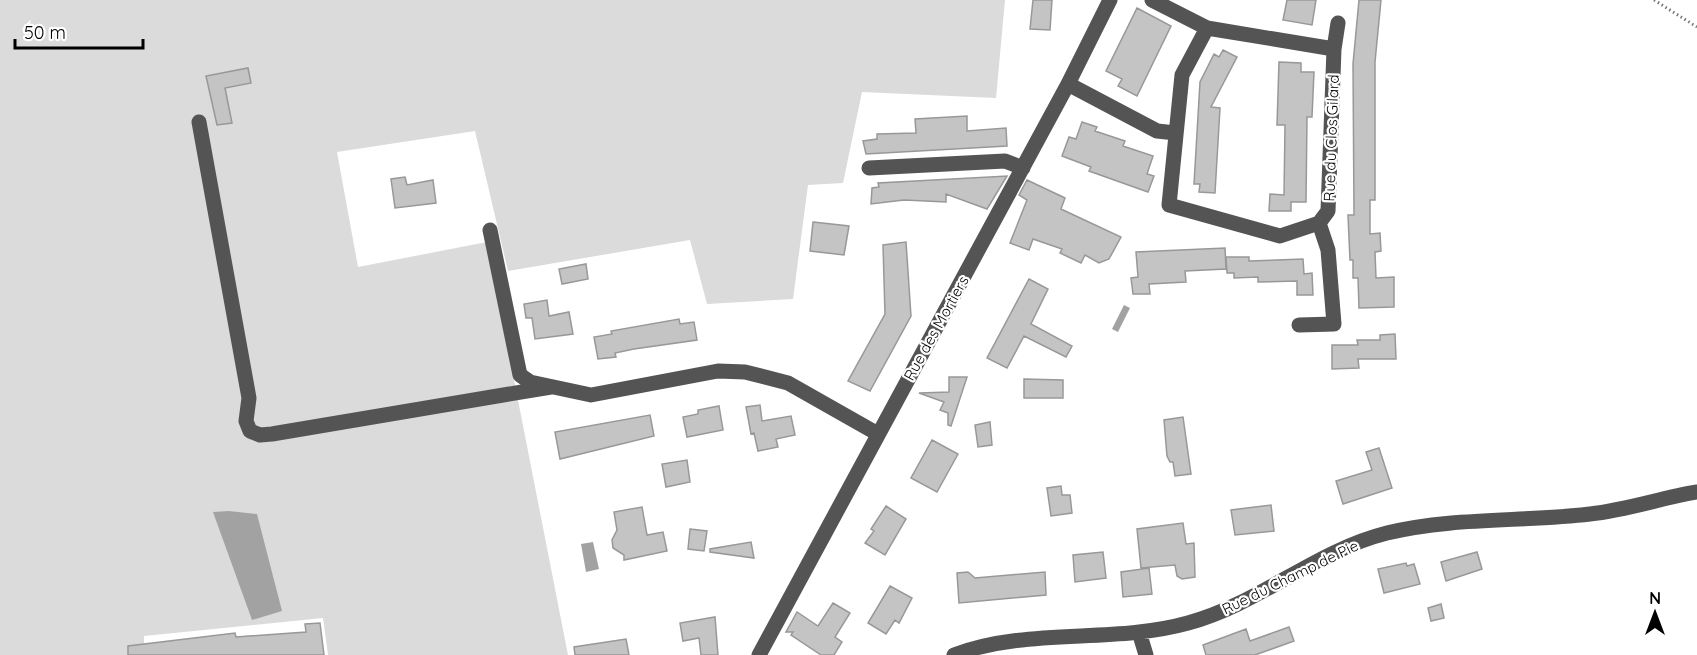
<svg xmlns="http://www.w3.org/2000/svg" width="1697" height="655" viewBox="0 0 1697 655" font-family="Quicksand,sans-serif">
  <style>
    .green { fill: #dbdbdb }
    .water { fill: #a2a2a2 }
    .building { fill: #c4c4c4; stroke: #989898; stroke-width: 1.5 }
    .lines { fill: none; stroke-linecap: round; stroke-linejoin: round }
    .path { stroke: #767676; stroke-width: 3; stroke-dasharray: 1.5 3; stroke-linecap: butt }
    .minor { stroke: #545454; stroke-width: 15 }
    .labels { text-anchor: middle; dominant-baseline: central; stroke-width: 4.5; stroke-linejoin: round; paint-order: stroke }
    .street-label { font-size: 15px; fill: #000; stroke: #fff }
  </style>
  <rect width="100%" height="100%" fill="#fff"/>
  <path class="green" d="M0 0H1005L996 98 862 92 843 183 808 185 793 299 707 304 690 240 508 271 475 131 337 152 358 267 487 242 568 655H328L323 618 144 636V655H0Z"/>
  <path class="water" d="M1124 305 1130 308 1118 332 1112 329Z
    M229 511 257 514 282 611 252 620 213 512Z
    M593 542 599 569 586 572 581 544Z"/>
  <path class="building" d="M1033 0H1052L1050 30 1030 29Z
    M1287 0H1316L1312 25 1283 20Z
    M1359 0H1381L1375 62V200H1370V234L1380 233 1381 251 1375 252 1376 278 1394 277V307L1359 308 1358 278H1353V260H1350L1348 215H1354L1353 64Z
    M1137 8 1171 26 1137 96 1118 86 1122 79 1106 71Z
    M1223 50 1237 57 1211 107 1220 108 1215 193 1199 192 1200 184H1194L1200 82 1214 54 1219 57Z
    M1279 62 1301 63V72H1314L1312 117H1307L1306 202H1291V211H1269L1270 194 1284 195 1285 125H1277Z
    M248 68 251 83 225 88 232 123 217 125 206 76Z
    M967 116V131L1006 128 1007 146 866 154 863 141 877 139V134L916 133 915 119Z
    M1082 122 1097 127 1095 131 1125 141 1123 146 1153 156 1147 174 1154 176 1148 192 1089 171 1091 167 1062 156 1069 137 1076 139Z
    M1007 176 987 209 946 194V202L904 200 871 204 872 188 879 187 878 183Z
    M405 177 407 185 433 180 436 203 395 208 391 179Z
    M1027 180 1065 198 1061 209 1121 237 1109 259 1099 263 1085 255 1081 263 1060 253 1062 249 1033 239 1029 250 1010 243 1027 200 1019 195Z
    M813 222 849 226 844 255 810 251Z
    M906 242 911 316 870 391 848 381 885 314 883 245Z
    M1225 248 1226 269 1185 271 1186 282 1149 284 1150 294H1133L1131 278 1138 277 1136 252Z
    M1226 257H1249V261L1303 259 1304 274 1312 273 1313 295H1297V281L1258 282V277L1234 278V273H1227Z
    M586 264 588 279 562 284 559 269Z
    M1029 279 1048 289 1031 324 1072 346 1066 357 1024 336 1007 368 987 358Z
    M547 300 549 316 569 312 573 334 535 339 532 318H526L524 304Z
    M679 319 680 324 694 322 697 340 634 349 615 353 616 357 598 359 594 337 612 334 611 331Z
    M1395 334 1396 359H1358L1359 368 1332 369V345H1358L1357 340H1380V335Z
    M949 377H967L951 426 948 425V413L940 410 944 402 919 393 949 392Z
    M1024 379 1063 380V398H1024Z
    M760 405 762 421 791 416 795 435 776 439 778 447 758 451 754 433 751 434 746 407Z
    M719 406 723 430 687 437 683 417 698 414V410Z
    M650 415 654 436 560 459 555 432Z
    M1183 417 1191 474 1175 476 1173 462H1170L1167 456 1164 420Z
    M990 422 992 445 978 447 975 425Z
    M932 440 958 454 937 492 911 478Z
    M1379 448 1392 488 1343 504 1336 481 1372 470 1366 452Z
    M687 460 690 482 666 487 662 464Z
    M1061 486 1062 495H1070L1072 513 1051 516 1047 488Z
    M1271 505 1274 531 1235 535 1231 510Z
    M886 506 906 519 885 555 865 543 874 531 871 529Z
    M642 507 647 535 663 532 667 551 624 560V555L613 548 612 540 617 530 614 512Z
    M1183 523 1186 544 1194 543 1195 577 1182 579 1177 576 1175 565 1141 568 1137 529Z
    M690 529 707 531 704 551 688 549Z
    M751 542 754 558 710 552V549Z
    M1103 552 1106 578 1075 582 1073 555Z
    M1477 552 1482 569 1446 581 1441 562Z
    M1406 563 1407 566 1414 564 1420 584 1384 593 1378 569Z
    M1149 568 1152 594 1123 597 1121 572Z
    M968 572 975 578 1045 572 1046 595 959 603 957 573Z
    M890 586 912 598 899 623 895 620 886 634 868 623Z
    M833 603 850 613 835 637 842 642 834 655H821L791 635 793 632H786L797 612 818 626Z
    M1441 604 1444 618 1431 621 1428 608Z
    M715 617 718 655H701L699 638 683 641 680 623Z
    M320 623 324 655H128V646L235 633 236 637 306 632 305 624Z
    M1289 627 1294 641 1255 655H1206L1203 645 1246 629 1250 641Z
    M626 639 629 655H575L574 647Z"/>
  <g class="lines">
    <path class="path" d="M1654 0 1697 27"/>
    <path class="minor" d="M1152 0 1207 28
      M1207 28 1334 49 1328 211 1319 223 1280 236 1169 205 1182 75Z
      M1334 49 1338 23
      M1068 84 1157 131 1176 133
      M199 122 249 398 246 421 250 431 260 435 272 434 551 387
      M869 168 1005 161 1023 168
      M490 230 520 375 530 382 591 395 718 371 745 372 788 383 878 434
      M1299 325 1334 324 1328 250 1319 223
      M1139 632 1146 655
      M759 655 1068 84 1110 0
      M954 655C1028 627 1113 644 1188 623 1259 604 1315 551 1387 533 1453 517 1523 522 1590 514 1627 510 1661 498 1697 492"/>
  </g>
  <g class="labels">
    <g class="street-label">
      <text transform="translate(1331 138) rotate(-88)">Rue du Clos Gilard</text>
      <text transform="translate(936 328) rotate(-61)">Rue des Mortiers</text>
      <text transform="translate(1290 577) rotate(-26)">Rue du Champ de Pie</text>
    </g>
  </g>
  <g transform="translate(1655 613)" stroke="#ffffff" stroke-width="4.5" paint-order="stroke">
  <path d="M0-4.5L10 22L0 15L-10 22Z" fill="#000000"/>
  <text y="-9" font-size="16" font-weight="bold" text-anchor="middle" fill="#000000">N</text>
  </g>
  <path d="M15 39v9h128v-9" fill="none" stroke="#000000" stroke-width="3"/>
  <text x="24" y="39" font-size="18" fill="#000000" stroke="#ffffff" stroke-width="4.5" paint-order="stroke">50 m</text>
</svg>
